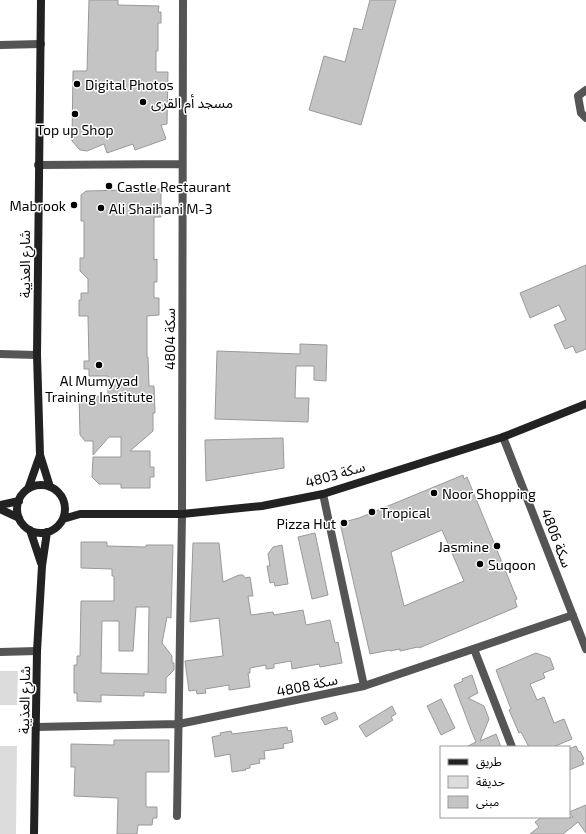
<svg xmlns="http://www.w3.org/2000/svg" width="586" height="834" viewBox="0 0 586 834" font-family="'Exo 2','Noto Sans Arabic',sans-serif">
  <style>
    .green { fill: #dcdcdc }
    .building { fill: #c4c4c4; stroke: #999; fill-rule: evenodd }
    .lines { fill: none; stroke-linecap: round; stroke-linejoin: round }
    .street { stroke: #555; stroke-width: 8 }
    .secondary { stroke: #222; stroke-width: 8 }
    .poi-dot { fill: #000; stroke: #fff; stroke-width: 1.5 }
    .labels { text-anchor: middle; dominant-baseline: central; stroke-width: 3; stroke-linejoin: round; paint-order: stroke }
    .poi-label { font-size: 14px; fill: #000; stroke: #fff; text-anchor: start }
    .street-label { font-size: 14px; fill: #000; stroke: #fff }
  </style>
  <rect width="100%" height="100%" fill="#fff"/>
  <path class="green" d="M0 671H18L17 705H0Z
    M0 746H17L16 834H0Z"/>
  <path class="building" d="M89 0H118V5L159 6 158 12H161V23H158V51H156V72H168L167 124 161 125 166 139 135 150 133 144 107 153 104 144 87 151 80 150 72 141 73 71H87Z
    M370 0H396L361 125 309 110 324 56 345 62 354 28 362 30Z
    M127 189H161V217H154V260L157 259V282H154V298H159V315L147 316V357H148L149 386H154L155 413H153V431L130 451H150V467H154V477H150V488H121V484H99L92 477 93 457H121V437H109L93 455V441H85L80 435 79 395 108 397V376H89V369H84V361H89L88 316H79V300H81V293H88V279L80 271V258H84V221H81V195L86 191 127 190Z
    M586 265V349L576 353 573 346 565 349 554 325 566 320 559 305 530 318 520 293Z
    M300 344 327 345 326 381 314 380V366H296L295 398H309L308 422 215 419 217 351 300 354Z
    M283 438 284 468 206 481 205 440Z
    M463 475 464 479 467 477 517 599 515 600 517 607 419 648 418 647 400 651V649L390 651V650L370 654 340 523 359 518ZM442 530 464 581 404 606 391 552Z
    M315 533 328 595 312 599 298 537Z
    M81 542H107V546L146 547V545H173L171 618 167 617 162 643 172 656V663H174V670L166 678V693L144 692V696L101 695V702L77 701V693H74V665H77V656H80L81 601H114V576H112V569L81 568ZM136 607H149L148 674 101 673 102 621H119V651H133Z
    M193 543H219L223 582 239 575H243L245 578 250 577 253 596H248L251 615 273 612 274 615 303 610 306 625 330 620 335 643 338 642 342 663 320 667 319 664 292 669 291 661 274 664V668L266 669V665L250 668V673H248L250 687 229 690V685L205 689 206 693 197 694 196 690 189 691 185 661 223 656 219 618 190 622Z
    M282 545 288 584 275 586 274 582 270 583 267 566H270L268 554 273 547Z
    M536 653 550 658 554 669 543 673 545 678 530 684 537 700 544 697 554 723 564 719 572 739 553 747H529L521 732 519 733 509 710 511 709 496 670Z
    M472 675 478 693 468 698 484 706 489 719 480 741 496 734 501 747H466L476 742 471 730 454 685 463 681 462 679Z
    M441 699 455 728 441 735 427 706Z
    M392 706 396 714 391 717 393 720 366 737 359 726Z
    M335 712 338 719 325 725 321 718Z
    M287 727 288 731 291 730 293 742 283 744 284 748 264 751 265 759H259L260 763 250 765V768L245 769 246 770 232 772 230 754 215 757 212 737 221 735 220 733 231 731 232 734Z
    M114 740H169V772H146V807H157V818H153L152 825H138L137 834H117L118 798 74 796 75 767H71V744L114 745Z
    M576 746 579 752 580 751 584 759 582 760 584 764 569 770V749Z
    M586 805V833L578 822 563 834H530L539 827 535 822 542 817H573L569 812Z"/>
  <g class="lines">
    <path class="street" d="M0 45 41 44
      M586 90 578 96 581 113 586 118
      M38 165 182 164
      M0 354 37 355
      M503 437 586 649
      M323 494 364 686
      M474 649 512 747
      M0 652 37 651
      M36 727 179 724 364 686 573 615
      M177 816 182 514 183 0"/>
    <path class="secondary" d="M41 0 37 355 40 455 50 487
      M17 509a24 24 0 1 1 48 0a24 24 0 1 1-48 0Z
      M28 489 40 455
      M0 505 19 501
      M0 509 19 518
      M63 519 80 514H182L262 506 323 494 503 437 586 404
      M30 530 41 563
      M34 834 37 651 42 566 47 532"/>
  </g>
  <g class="poi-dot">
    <circle cx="77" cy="84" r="4"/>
    <circle cx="143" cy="102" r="4"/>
    <circle cx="75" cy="114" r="4"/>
    <circle cx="109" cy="186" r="4"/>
    <circle cx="74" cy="205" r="4"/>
    <circle cx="101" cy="208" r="4"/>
    <circle cx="99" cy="365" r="4"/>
    <circle cx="434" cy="493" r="4"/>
    <circle cx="372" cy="512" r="4"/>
    <circle cx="344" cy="523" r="4"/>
    <circle cx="497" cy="546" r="4"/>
    <circle cx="480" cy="564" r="4"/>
  </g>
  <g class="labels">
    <g class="poi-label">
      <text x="85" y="84">Digital Photos</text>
      <text x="151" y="102">مسجد أم القرى</text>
      <text x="75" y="129" text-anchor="middle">Top up Shop</text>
      <text x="117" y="186">Castle Restaurant</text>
      <text x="66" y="205" text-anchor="end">Mabrook</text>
      <text x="109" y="208">Ali Shaihani M-3</text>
      <text x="99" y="380" text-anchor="middle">Al Mumyyad<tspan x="99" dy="16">Training Institute</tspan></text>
      <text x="442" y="493">Noor Shopping</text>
      <text x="380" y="512">Tropical</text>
      <text x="336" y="523" text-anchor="end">Pizza Hut</text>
      <text x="489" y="546" text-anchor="end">Jasmine</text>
      <text x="488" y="564">Suqoon</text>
    </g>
    <g class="street-label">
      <text transform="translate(24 264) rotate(-90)">شارع العذيبة</text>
      <text transform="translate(169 339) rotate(-90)">سكة 4804</text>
      <text transform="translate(335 474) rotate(-16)">سكة 4803</text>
      <text transform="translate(557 538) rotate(69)">سكة 4806</text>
      <text transform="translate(307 685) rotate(-12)">سكة 4808</text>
      <text transform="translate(24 700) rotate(-89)">شارع العذيبة</text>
    </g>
  </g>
  <rect x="440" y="746" width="130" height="72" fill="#ffffff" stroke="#999999"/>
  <rect x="448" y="759" width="20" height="6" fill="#222222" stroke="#999999"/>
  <text x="476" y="766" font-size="12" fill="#000000">طريق</text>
  <rect x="448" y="776" width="20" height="12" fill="#dcdcdc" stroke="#999999"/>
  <text x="476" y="786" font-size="12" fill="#000000">حديقة</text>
  <rect x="448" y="796" width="20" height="12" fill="#c4c4c4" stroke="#999999"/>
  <text x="476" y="806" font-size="12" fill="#000000">مبنى</text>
</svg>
